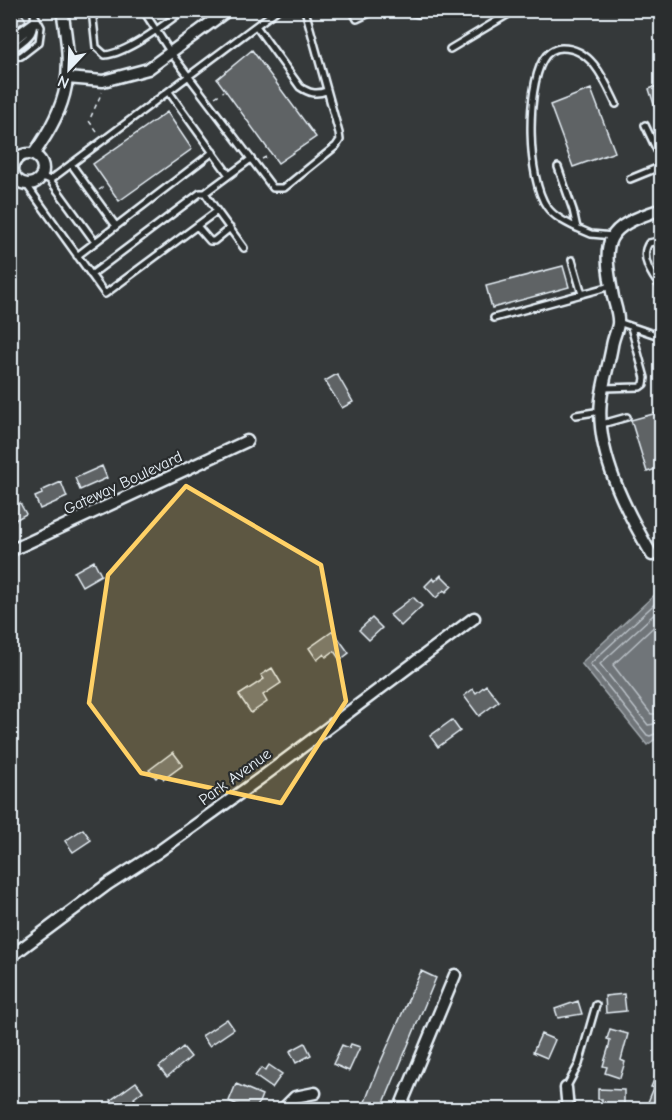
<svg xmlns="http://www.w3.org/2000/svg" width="672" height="1120" viewBox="0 0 672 1120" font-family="'Comic Neue',sans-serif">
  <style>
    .water { fill: #707579; stroke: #a0a7ac; stroke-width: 1.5 }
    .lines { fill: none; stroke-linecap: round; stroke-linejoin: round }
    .shore { stroke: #b8bfc5; stroke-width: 1.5 }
    .building { fill: #5f6365; stroke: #e8f1f8; stroke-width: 1.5 }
    .lane-casing { stroke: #e8f1f8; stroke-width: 10 }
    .street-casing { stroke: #e8f1f8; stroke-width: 15 }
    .path { stroke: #e8f1f8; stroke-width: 1.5; stroke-dasharray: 4.5 4.5; stroke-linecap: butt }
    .lane { stroke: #2a2d2e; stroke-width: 5 }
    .street { stroke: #2a2d2e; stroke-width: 10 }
    .marked { fill: #ffd166; fill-opacity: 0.2; stroke: #ffd166; stroke-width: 4.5; stroke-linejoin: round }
    .labels { text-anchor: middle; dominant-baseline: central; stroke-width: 4.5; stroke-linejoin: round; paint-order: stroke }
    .street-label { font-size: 16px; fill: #e8f1f8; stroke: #2a2d2e }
  </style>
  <rect width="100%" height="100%" fill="#35393a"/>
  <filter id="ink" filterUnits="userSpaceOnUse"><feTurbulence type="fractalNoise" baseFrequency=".0167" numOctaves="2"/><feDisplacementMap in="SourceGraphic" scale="12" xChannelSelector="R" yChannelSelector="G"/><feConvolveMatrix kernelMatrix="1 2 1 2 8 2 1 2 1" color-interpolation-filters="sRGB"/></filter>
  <g filter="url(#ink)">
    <path class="water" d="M661 589V735L647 745 581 663Z"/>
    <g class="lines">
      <path class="shore" d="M662 597 590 664 647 735 650 736 662 731
        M662 607 600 664 648 725 662 723
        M662 619 613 665 651 714H662"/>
    </g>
    <path class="building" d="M10 10H19L26 20 10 32Z
      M252 50 316 137 278 163 217 79Z
      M660 85 662 91 660 123 649 89Z
      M591 89 615 152 573 167 550 105Z
      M167 112 192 149 119 201 93 164Z
      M563 266 569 287 492 308 486 286Z
      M337 374 353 402 342 408 325 381Z
      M657 413 662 428V467L647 472 631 420Z
      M102 466 107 478 80 490 75 478Z
      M61 482 67 497 40 509 35 497 42 494 41 491Z
      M20 503 26 514 10 523V507Z
      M94 561 101 575 82 586 74 572Z
      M441 575 452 586 446 592 444 590 436 598 425 586 433 578 435 581Z
      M413 597 422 606 401 626 390 615Z
      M372 618 382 628 369 640 359 630Z
      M333 631 349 653 340 660 334 651 326 657 324 654 317 660 309 648Z
      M272 668 281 683 263 695 267 702 251 713 239 695 264 679 261 675Z
      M486 685 499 701 479 716 464 696 473 689 476 693Z
      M452 720 460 731 438 747 430 736Z
      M173 752 183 765 164 779 160 774 156 778 149 770Z
      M83 829 91 840 73 852 65 841Z
      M421 971 436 978 381 1110H362L377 1070Z
      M624 994 626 1011 606 1013 605 996Z
      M578 1001 582 1014 558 1018 555 1009Z
      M227 1019 234 1029 209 1046 202 1036Z
      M610 1029 628 1034 621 1060 625 1062 620 1078 605 1073 607 1067 603 1066 609 1046 610 1040 607 1039Z
      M541 1034 555 1040 547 1058 533 1052Z
      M305 1043 311 1055 296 1063 290 1051Z
      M351 1044 360 1047 349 1071 333 1064 342 1045 349 1048Z
      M183 1047 191 1057 167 1077 159 1067Z
      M662 1061V1090L651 1087Z
      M269 1065 282 1074 272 1088 255 1076 261 1068 265 1071Z
      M136 1082 143 1091 134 1098 139 1104 131 1110H118L111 1100Z
      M236 1084 262 1095 256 1110H248L229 1101Z
      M598 1089 624 1090V1107L602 1106V1099H598Z
      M653 1090 662 1091V1107L648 1102Z"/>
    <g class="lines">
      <g class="lane-casing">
        <path id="lane" d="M92 10 96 47 105 55C128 53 165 24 184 10
          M143 10 171 53 273 188H284L336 146 340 140 339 133 305 10
          M352 10 357 19 376 10
          M401 10 418 14 425 10
          M256 26 300 87C309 93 316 95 326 91
          M10 38 35 20
          M10 45 35 25
          M450 49 515 10
          M10 51C30 37 36 36 34 10
          M10 57 21 56 39 42 41 27 35 16
          M169 92 229 175
          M645 125 662 161
          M71 164 116 226
          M558 167 573 210 577 228 591 234 613 236
          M41 176 50 180 277 10
          M630 179 662 166
          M50 180 95 242
          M26 184 105 294 217 211 205 193 251 159
          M217 211 244 248
          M197 226 210 241H214L230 228
          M577 228C567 223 554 217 547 207 527 179 526 90 543 60 547 53 554 48 562 48 592 48 605 81 616 104
          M662 240 649 243C639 257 652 276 662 289
          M77 256 213 152
          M572 260 582 294
          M91 275 200 193H205
          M494 318 611 286
          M618 322 662 337
          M604 388 640 387 644 384 645 378 631 327
          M576 415 601 411
          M602 424 627 417
          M566 1088 579 1064 596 1005"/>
      </g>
      <g class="street-casing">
        <path id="street" d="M67 78 103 81 148 69 228 10
          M13 169a15 15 0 1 1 30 0a15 15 0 1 1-30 0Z
          M33 155C71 101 73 74 62 10
          M10 551 247 441
          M652 555C626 511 595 452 601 400 603 382 609 364 612 346 613 338 617 331 618 324 619 315 615 305 613 297 602 239 603 228 662 209
          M10 957 108 884 158 852 265 775 474 618
          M566 1088 568 1110
          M282 1110 295 1097 315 1093
          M399 1110 455 975"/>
      </g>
      <path class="path" d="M215 97 224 91
        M97 132 89 121 102 92
        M262 159 270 155
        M99 190 105 186"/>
      <use href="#lane" class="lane"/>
      <use href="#street" class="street"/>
    </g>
  </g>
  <path class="marked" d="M186 486 321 565 346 701 281 803 141 773 89 703 108 575Z"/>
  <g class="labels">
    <g class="street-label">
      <text transform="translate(123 483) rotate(-25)">Gateway Boulevard</text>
      <text transform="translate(235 777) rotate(-36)">Park Avenue</text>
    </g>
  </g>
  <rect width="672" height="1120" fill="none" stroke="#2a2d2e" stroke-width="36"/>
  <rect x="18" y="18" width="636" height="1084" fill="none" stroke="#e8f1f8" stroke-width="2" filter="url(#ink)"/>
  <g transform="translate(69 69) rotate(203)" stroke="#2a2d2e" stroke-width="4.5" paint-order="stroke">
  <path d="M0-4.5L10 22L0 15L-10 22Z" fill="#e8f1f8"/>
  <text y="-9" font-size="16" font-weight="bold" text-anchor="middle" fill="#e8f1f8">N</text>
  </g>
</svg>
